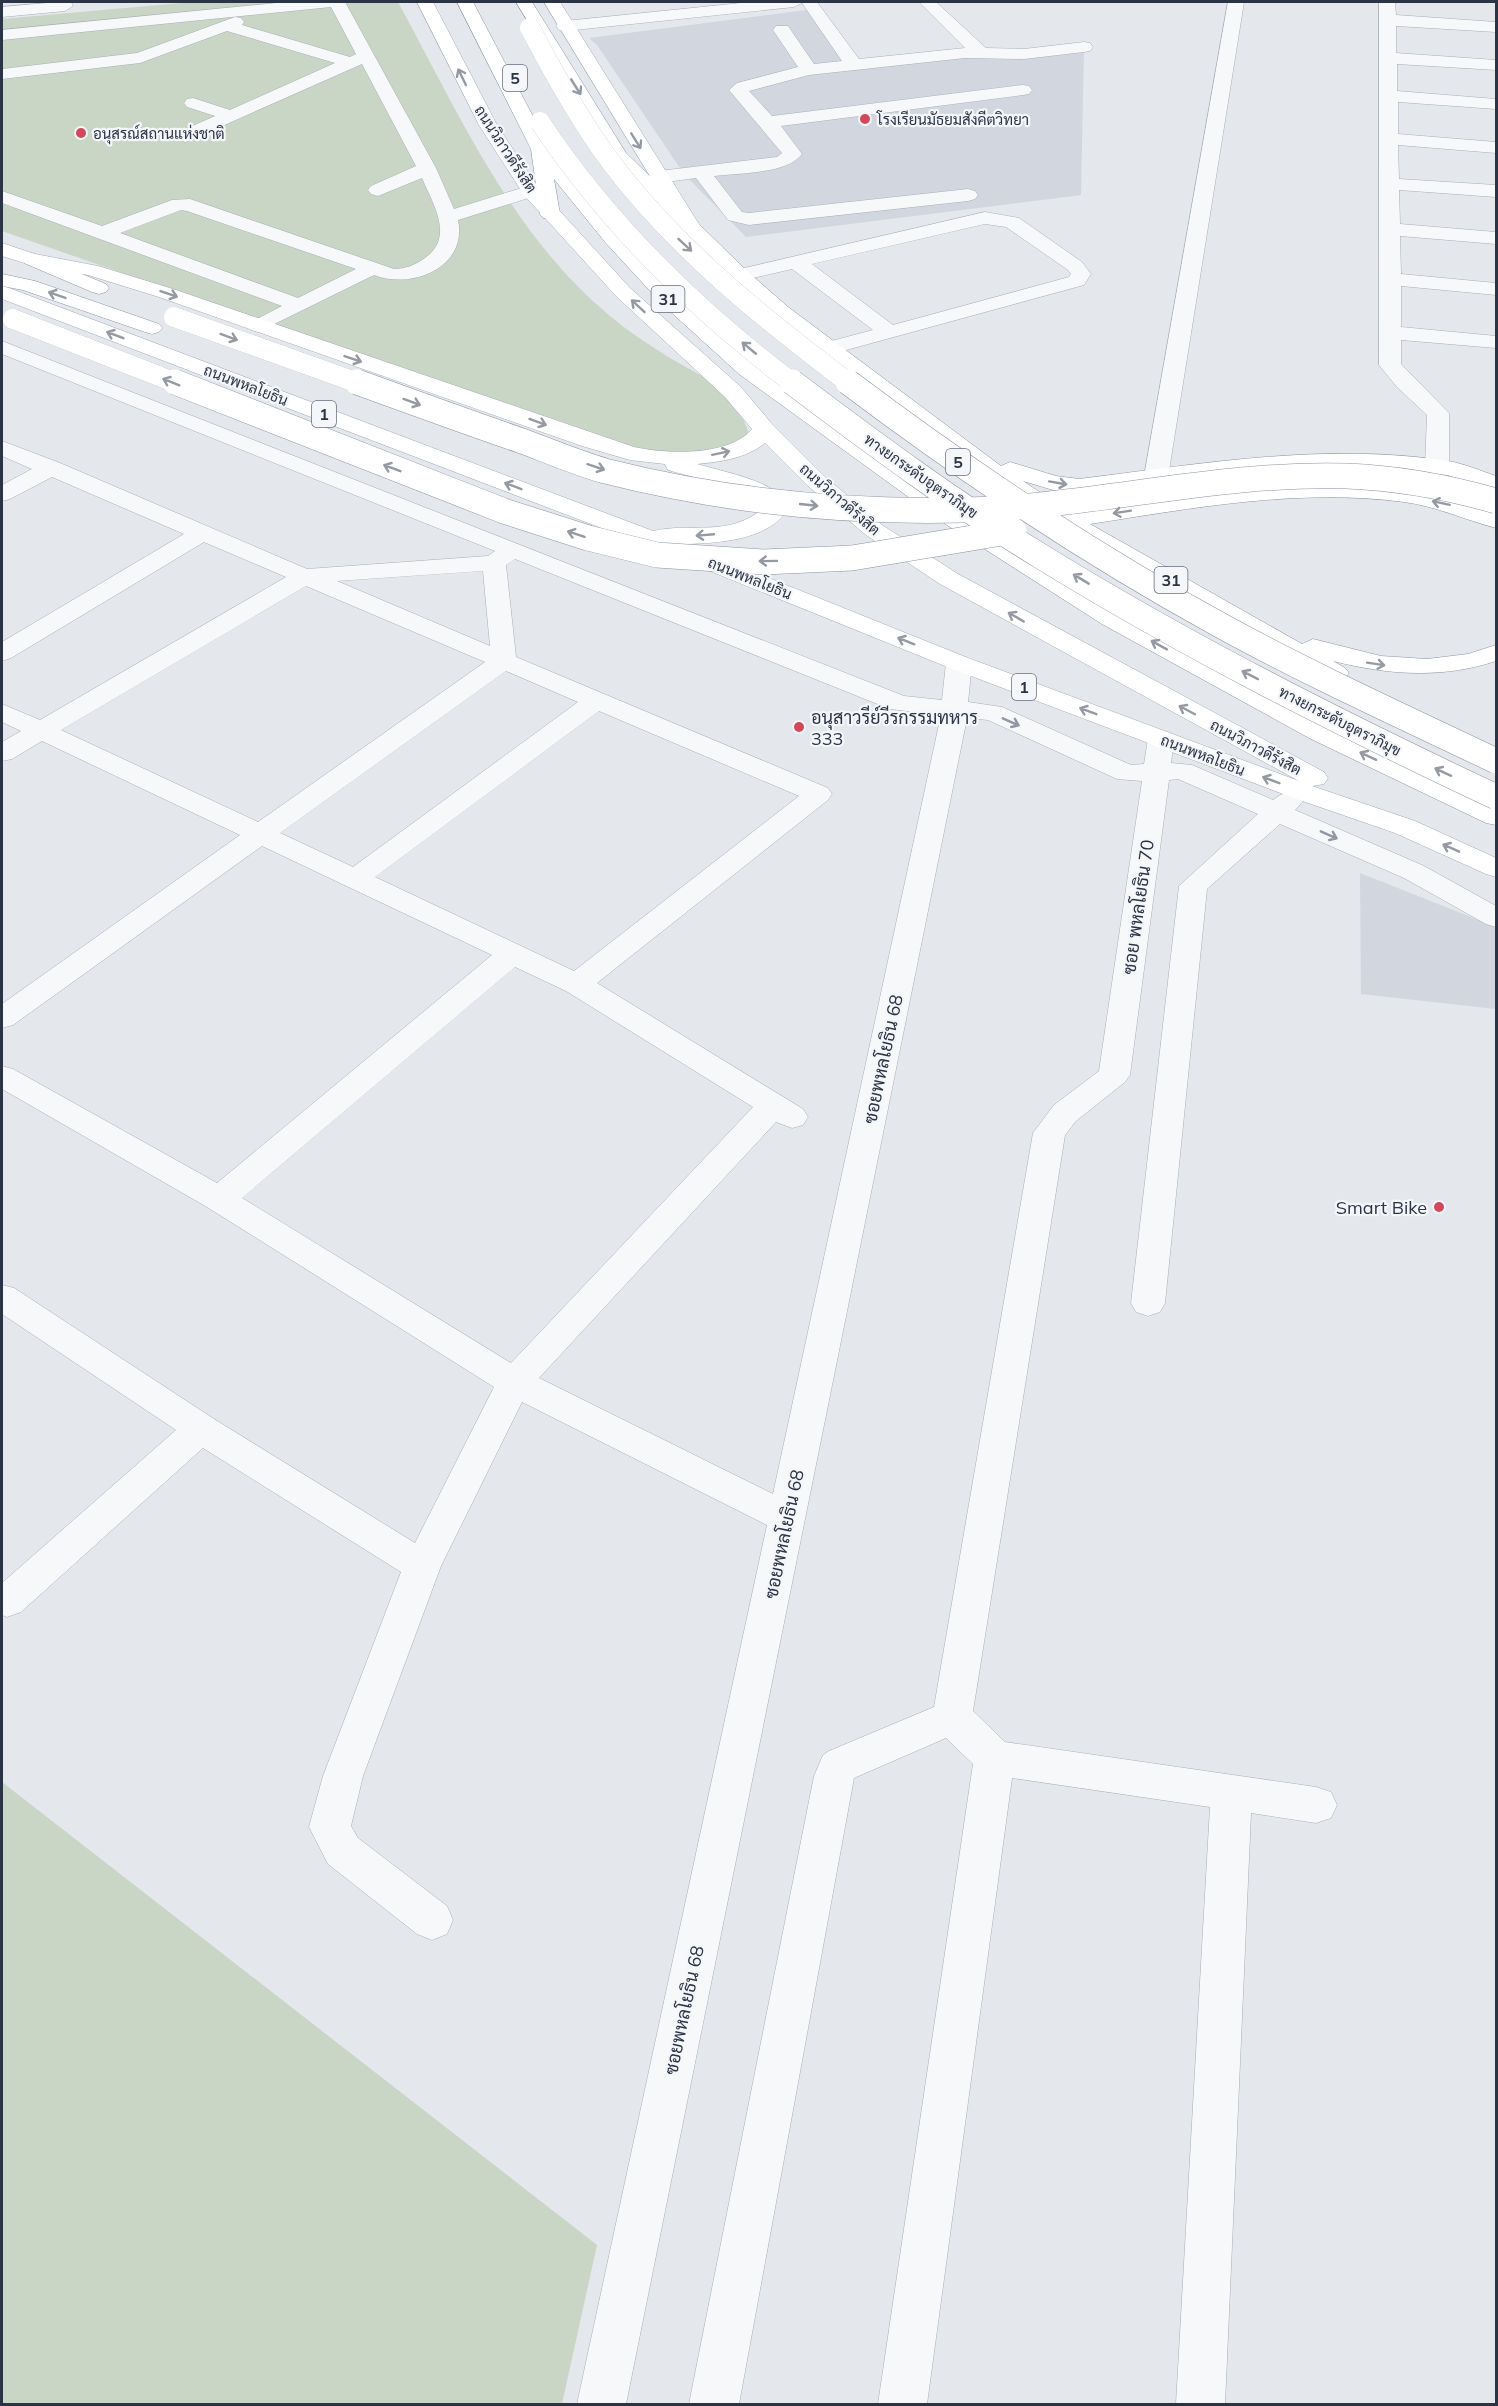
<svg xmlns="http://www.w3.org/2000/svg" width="1498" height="2406" viewBox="0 0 1498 2406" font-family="Mulish,Sarabun,sans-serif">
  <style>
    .built { fill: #d2d6de }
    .green { fill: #c9d6c5 }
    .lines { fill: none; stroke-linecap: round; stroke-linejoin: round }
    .minor-casing { stroke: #a9aeb7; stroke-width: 1 }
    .major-casing { stroke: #a3abb8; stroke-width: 1 }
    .highway-casing { stroke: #8b94a3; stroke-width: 1 }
    .minor { fill: #f7f8fa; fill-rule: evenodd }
    .major { fill: #fff; fill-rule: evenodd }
    .highway { fill: #fff; fill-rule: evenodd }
    .highway-bridge-far1-casing { stroke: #8b94a3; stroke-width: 20; stroke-linecap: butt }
    .highway-bridge-casing { stroke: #8b94a3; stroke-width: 26; stroke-linecap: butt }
    .highway-bridge-far1 { stroke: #fff; stroke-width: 20 }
    .highway-bridge { stroke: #fff; stroke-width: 25 }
    .oneway { stroke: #959aa2 }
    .oneway2 { stroke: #9196a0 }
    .poi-dot { fill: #d1495b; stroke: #f4f6f9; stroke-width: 2 }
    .labels { text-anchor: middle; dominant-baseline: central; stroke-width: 4.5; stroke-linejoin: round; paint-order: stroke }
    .far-poi-label { font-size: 15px; fill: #2b3445; stroke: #f4f6f9; text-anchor: start }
    .far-street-label { font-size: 15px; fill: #2b3445; stroke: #f4f6f9 }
    .shield { fill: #f4f6f9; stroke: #676e7b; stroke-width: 1.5 }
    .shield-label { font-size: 16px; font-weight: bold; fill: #2b3445 }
    .poi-label { font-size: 18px; fill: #2b3445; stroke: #f4f6f9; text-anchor: start }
    .street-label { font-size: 18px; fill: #2b3445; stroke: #f4f6f9 }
  </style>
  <rect width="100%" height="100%" fill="#e4e7ec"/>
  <path class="built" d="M814 9 855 65 1084 47 1081 195 746 237 684 174 597 45 589 38Z
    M1360 873 1496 927V1009L1361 994Z"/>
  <path class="green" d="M192 2H398C458 112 511 234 610 316 647 347 690 370 733 392L751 439 699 457 633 451 2 231V19Z
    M2 1782 597 2245 562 2404H2Z"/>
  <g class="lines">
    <g class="minor-casing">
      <path id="minor" d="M59 2H71L73 6 65 11 2 17V7Z
        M287 2H345L436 168 454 209 531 185 538 187 541 191 538 195 458 220C468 267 412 290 374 275L258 332 251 330 247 326 251 322 282 306 2 203V191L102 226 172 200 190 199 394 269C406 269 415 265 425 258 455 237 433 204 422 178L378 196 371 194 368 190 371 186 416 166 362 64 186 142 179 140 177 136 179 132 215 116 187 107 184 103 187 99 193 98 230 110 335 63 227 31 140 63 2 79V69L137 53 235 17 241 18 244 22 242 25 350 57 356 54 331 7 2 40V30ZM181 210 187 211 356 269 298 298 120 233Z
        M751 2H817L859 59 965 48 919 2H936L986 48 1024 49 1084 42 1090 43 1093 47 1090 51 1084 52 1024 59 965 58 809 75 749 91 772 116 1023 85 1029 86 1032 90 1029 94 1023 95 781 126 802 154C788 174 738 173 714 176L742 212 749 213 968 189 975 191 978 195 975 199 968 201 749 225 728 220 696 178 659 183 652 181 649 177 652 173 659 171 777 157 782 153 729 90 737 83 798 67 773 30 776 26H788L814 64 842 61 802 3 794 7 565 31 559 30 556 26 559 22 565 21Z
        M1228 2H1244L1168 477 1164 482 1156 484 1148 482 1144 477Z
        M1379 2H1395L1396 15 1496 22V32L1396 26V53L1496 60V70L1397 64V91L1496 99V109L1398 102V134L1496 142V153L1398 145 1399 179 1496 185V197L1399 190 1400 224 1496 232V244L1400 236 1401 274 1496 283V295L1401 286V327L1496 336V348L1401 340V364L1449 413V467L1445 472 1437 474 1429 472 1425 467 1427 415 1397 387 1379 365Z
        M985 212 1019 218 1082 262 1091 274 1084 285 828 355 820 354 817 349 820 344 873 330 792 269 740 281 733 279 730 275 733 271 740 269ZM985 224 1006 227 1068 270 1071 274 1069 277 893 325 812 264Z
        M2 341 904 696 942 700 946 663 950 658 959 655 968 658 972 663 968 702 1002 707 1131 765 1144 764 1148 739 1152 733 1161 731 1170 733 1174 739 1171 763 1192 765 1273 800C1282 793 1288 791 1300 794L1304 800 1295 810 1424 866 1496 906V927L1486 924 1404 878 1280 824 1207 889 1165 1303 1160 1312 1148 1316 1136 1312 1131 1303 1179 886 1258 814 1178 779 1169 780 1130 1075 1125 1082 1076 1121 1065 1135 973 1711 1005 1742 1316 1787 1331 1792 1337 1805 1331 1818 1316 1823 1251 1813 1225 2404H1176L1210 1807 1012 1778 927 2404H878L973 1764 946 1738 854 1778 739 2404H689L814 1776 823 1755 829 1751 934 1707 1033 1133 1054 1105 1099 1071 1142 781 1117 779 988 720 967 718 626 2404H577L767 1525 522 1402 441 1566 363 1776 351 1826 358 1838 447 1906 453 1920 447 1934 432 1940 417 1934 328 1864 309 1827 323 1776 401 1572 203 1448 21 1612 7 1617 2 1615V1583L176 1430 2 1314V1285L14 1288 214 1419 415 1543 494 1387 207 1207 2 1089V1066L13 1069 217 1183 492 955 262 846 13 1025 2 1028V1004L240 835 42 741 12 759 2 761V742L21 731 2 722V704L40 720 286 577 204 542 11 658 2 661V642L184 534 52 477 10 499 2 501V485L32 469 2 456V441L60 463 307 569 488 556 495 551 2 354ZM515 559 890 709 941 715 773 1494 539 1378 776 1122 792 1128 803 1125 808 1117 803 1109 597 983 828 800 832 794 828 788 516 657 506 565ZM483 571 490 646 337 581ZM306 586 485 662 258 822 61 730ZM506 671 578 702 353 867 280 833ZM599 711 799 796 574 971 375 877ZM515 967 566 991 753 1107 511 1363 242 1198Z"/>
    </g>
    <g class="major-casing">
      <path id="major" d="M417 2H433L497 125 538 187 630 288 741 387 772 424 824 476 882 525 958 574 1324 772 1328 778 1324 784 1312 786 1415 821 1496 858V877L1486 874 1395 833 1291 797 950 668 638 542 2 299V286L9 288 653 531C693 522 728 538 764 508 756 491 688 476 668 470L665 464 630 460 582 446 159 297 88 275 31 265 2 256V243L35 254 98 266 173 289 634 447C666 454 729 457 752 429L725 397 616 296 524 195 479 125ZM765 443 808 486 866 535 940 584 1299 781 968 658 684 544C718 543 766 541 788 510 786 505 785 500 782 497 765 479 720 471 697 464 720 462 747 458 765 443Z
        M544 2H560L702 229 699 233H685L682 229Z"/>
    </g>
    <g class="highway-casing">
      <path id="highway" d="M457 2H473L549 147 619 234 676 296 755 364 963 515 1120 614 1329 727 1496 807V825L1486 823 1311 739 1102 624 947 525 739 374 662 304 605 242 554 179 560 214 557 218H543L540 214 531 149Z
        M516 2H532L626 153 747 271 788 307 1001 466 1010 462 1056 476 1079 479C1201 464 1325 442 1448 461 1465 464 1481 471 1496 476V490L1447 475 1367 468 1276 469 1079 493 1053 490 1023 481 1071 513C1103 505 1138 502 1171 497 1287 480 1384 473 1496 513V528C1465 520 1436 506 1404 502 1299 488 1193 508 1090 524L1302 644 1313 639 1381 656 1427 659 1468 654 1496 645V661C1441 679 1389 675 1333 661L1345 668 1349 673 1345 678 1336 681 1327 678 1231 626 1048 519 955 455 774 315 733 279 612 160Z
        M31 253 106 284 109 288 106 292 99 294 92 292 24 263 21 259 24 255Z
        M2 274 35 281 159 324 163 328 159 332 152 334 145 332 23 290 2 286Z"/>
    </g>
    <use href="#minor" class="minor"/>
    <use href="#major" class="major"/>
    <use href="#highway" class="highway"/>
    <g class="highway-bridge-far1-casing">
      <path id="highway-bridge-far1" d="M530 28C554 74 579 119 610 161 676 249 763 318 850 384
        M540 122C608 225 696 310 794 384
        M174 317 361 384
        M13 319 179 384"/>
    </g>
    <g class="highway-bridge-casing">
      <path id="highway-bridge" d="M175 382 504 511 588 538 657 555 764 562 852 558 1014 531
        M357 382C412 402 467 422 522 441 549 451 577 463 605 471 720 500 844 513 963 510 1092 507 1218 472 1347 476 1398 478 1447 487 1496 501
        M792 382C874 444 955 504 1042 557 1188 647 1341 724 1496 797
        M848 382C966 471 1090 554 1220 625 1309 674 1404 717 1496 761"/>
    </g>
    <use href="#highway-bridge-far1" class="highway-bridge-far1"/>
    <use href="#highway-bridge" class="highway-bridge"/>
  </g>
  <defs><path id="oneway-shaft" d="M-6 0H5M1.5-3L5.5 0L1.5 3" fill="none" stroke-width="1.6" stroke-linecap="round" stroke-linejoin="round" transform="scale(1.5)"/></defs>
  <g class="oneway">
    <use href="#oneway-shaft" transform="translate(462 77) rotate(-116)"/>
    <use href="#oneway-shaft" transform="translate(576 87) rotate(58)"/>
    <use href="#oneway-shaft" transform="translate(636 141) rotate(58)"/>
    <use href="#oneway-shaft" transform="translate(685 245) rotate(43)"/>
    <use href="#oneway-shaft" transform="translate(169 294) rotate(19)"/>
    <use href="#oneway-shaft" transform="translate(57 295) rotate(-161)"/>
    <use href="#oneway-shaft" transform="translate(638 306) rotate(-137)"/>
    <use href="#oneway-shaft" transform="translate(115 335) rotate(-159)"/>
    <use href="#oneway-shaft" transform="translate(229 337) rotate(20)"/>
    <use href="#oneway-shaft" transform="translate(749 348) rotate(-140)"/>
    <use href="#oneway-shaft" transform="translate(353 359) rotate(19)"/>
    <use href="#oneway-shaft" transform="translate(171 382) rotate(-158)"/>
    <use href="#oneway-shaft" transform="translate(412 402) rotate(20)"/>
    <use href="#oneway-shaft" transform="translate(538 422) rotate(20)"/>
    <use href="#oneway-shaft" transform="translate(721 453) rotate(-12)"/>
    <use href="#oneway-shaft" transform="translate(596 467) rotate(18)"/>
    <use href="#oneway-shaft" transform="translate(392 468) rotate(-159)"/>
    <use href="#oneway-shaft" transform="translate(1058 483) rotate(10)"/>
    <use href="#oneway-shaft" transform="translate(513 486) rotate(-159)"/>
    <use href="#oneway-shaft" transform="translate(1441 503) rotate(-168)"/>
    <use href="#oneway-shaft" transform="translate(809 505) rotate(6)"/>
    <use href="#oneway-shaft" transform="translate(1122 512) rotate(171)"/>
    <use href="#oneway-shaft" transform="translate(576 534) rotate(-162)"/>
    <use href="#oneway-shaft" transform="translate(705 535) rotate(175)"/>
    <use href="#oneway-shaft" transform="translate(768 561) rotate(179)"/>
    <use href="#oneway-shaft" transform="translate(1081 579) rotate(-149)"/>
    <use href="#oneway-shaft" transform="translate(1016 617) rotate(-150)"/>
    <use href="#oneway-shaft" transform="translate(906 641) rotate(-158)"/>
    <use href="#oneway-shaft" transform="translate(1159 645) rotate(-151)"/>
    <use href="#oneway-shaft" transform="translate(1376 664) rotate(9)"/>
    <use href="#oneway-shaft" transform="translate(1250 675) rotate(-153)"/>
    <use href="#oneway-shaft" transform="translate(1187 710) rotate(-152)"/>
    <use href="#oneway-shaft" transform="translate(1088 711) rotate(-159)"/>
    <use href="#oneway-shaft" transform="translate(1368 756) rotate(-155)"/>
    <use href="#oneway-shaft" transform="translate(1443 772) rotate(-155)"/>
    <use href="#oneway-shaft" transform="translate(1271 780) rotate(-159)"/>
    <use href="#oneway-shaft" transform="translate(1451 848) rotate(-156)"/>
  </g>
  <g class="oneway2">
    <use href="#oneway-shaft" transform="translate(1011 722) rotate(24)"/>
    <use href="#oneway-shaft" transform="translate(1329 835) rotate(24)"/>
  </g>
  <g class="poi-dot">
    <circle cx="865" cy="119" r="6"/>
    <circle cx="81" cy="133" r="6"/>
    <circle cx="799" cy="727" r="6"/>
    <circle cx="1439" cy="1207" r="6"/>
  </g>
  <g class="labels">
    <g class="far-poi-label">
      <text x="877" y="119">โรงเรียนมัธยมสังคีตวิทยา</text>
      <text x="93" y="133">อนุสรณ์สถานแห่งชาติ</text>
    </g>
    <g class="far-street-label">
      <text transform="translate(506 149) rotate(57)">ถนนวิภาวดีรังสิต</text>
      <text transform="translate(246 385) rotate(21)">ถนนพหลโยธิน</text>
      <text transform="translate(921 476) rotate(35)">ทางยกระดับอุตราภิมุข</text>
      <text transform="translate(840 499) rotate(41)">ถนนวิภาวดีรังสิต</text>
      <text transform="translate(750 578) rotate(22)">ถนนพหลโยธิน</text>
      <text transform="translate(1340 721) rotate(27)">ทางยกระดับอุตราภิมุข</text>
      <text transform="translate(1256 747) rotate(28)">ถนนวิภาวดีรังสิต</text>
      <text transform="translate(1203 755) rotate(21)">ถนนพหลโยธิน</text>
    </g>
    <g class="shield">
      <rect x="503" y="65" width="24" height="26" rx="4.5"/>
      <rect x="651.5" y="286" width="33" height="26" rx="4.5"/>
      <rect x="312" y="401" width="24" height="26" rx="4.5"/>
      <rect x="946" y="449" width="24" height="26" rx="4.5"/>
      <rect x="1154.5" y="567" width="33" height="26" rx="4.5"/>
      <rect x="1012" y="674" width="24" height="26" rx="4.5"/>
    </g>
    <g class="shield-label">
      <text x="515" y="78">5</text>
      <text x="668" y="299">31</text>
      <text x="324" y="414">1</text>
      <text x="958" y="462">5</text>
      <text x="1171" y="580">31</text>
      <text x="1024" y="687">1</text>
    </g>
    <g class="poi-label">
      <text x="811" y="717">อนุสาวรีย์วีรกรรมทหาร<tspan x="811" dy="21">333</tspan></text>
      <text x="1427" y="1207" text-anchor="end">Smart Bike</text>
    </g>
    <g class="street-label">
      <text transform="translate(1138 907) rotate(-82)">ซอย พหลโยธิน 70</text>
      <text transform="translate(883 1059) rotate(-78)">ซอยพหลโยธิน 68</text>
      <text transform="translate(784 1534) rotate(-78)">ซอยพหลโยธิน 68</text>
      <text transform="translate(684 2010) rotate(-78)">ซอยพหลโยธิน 68</text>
    </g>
  </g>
  <rect width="1498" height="2406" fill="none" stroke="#2b3445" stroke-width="6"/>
</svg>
